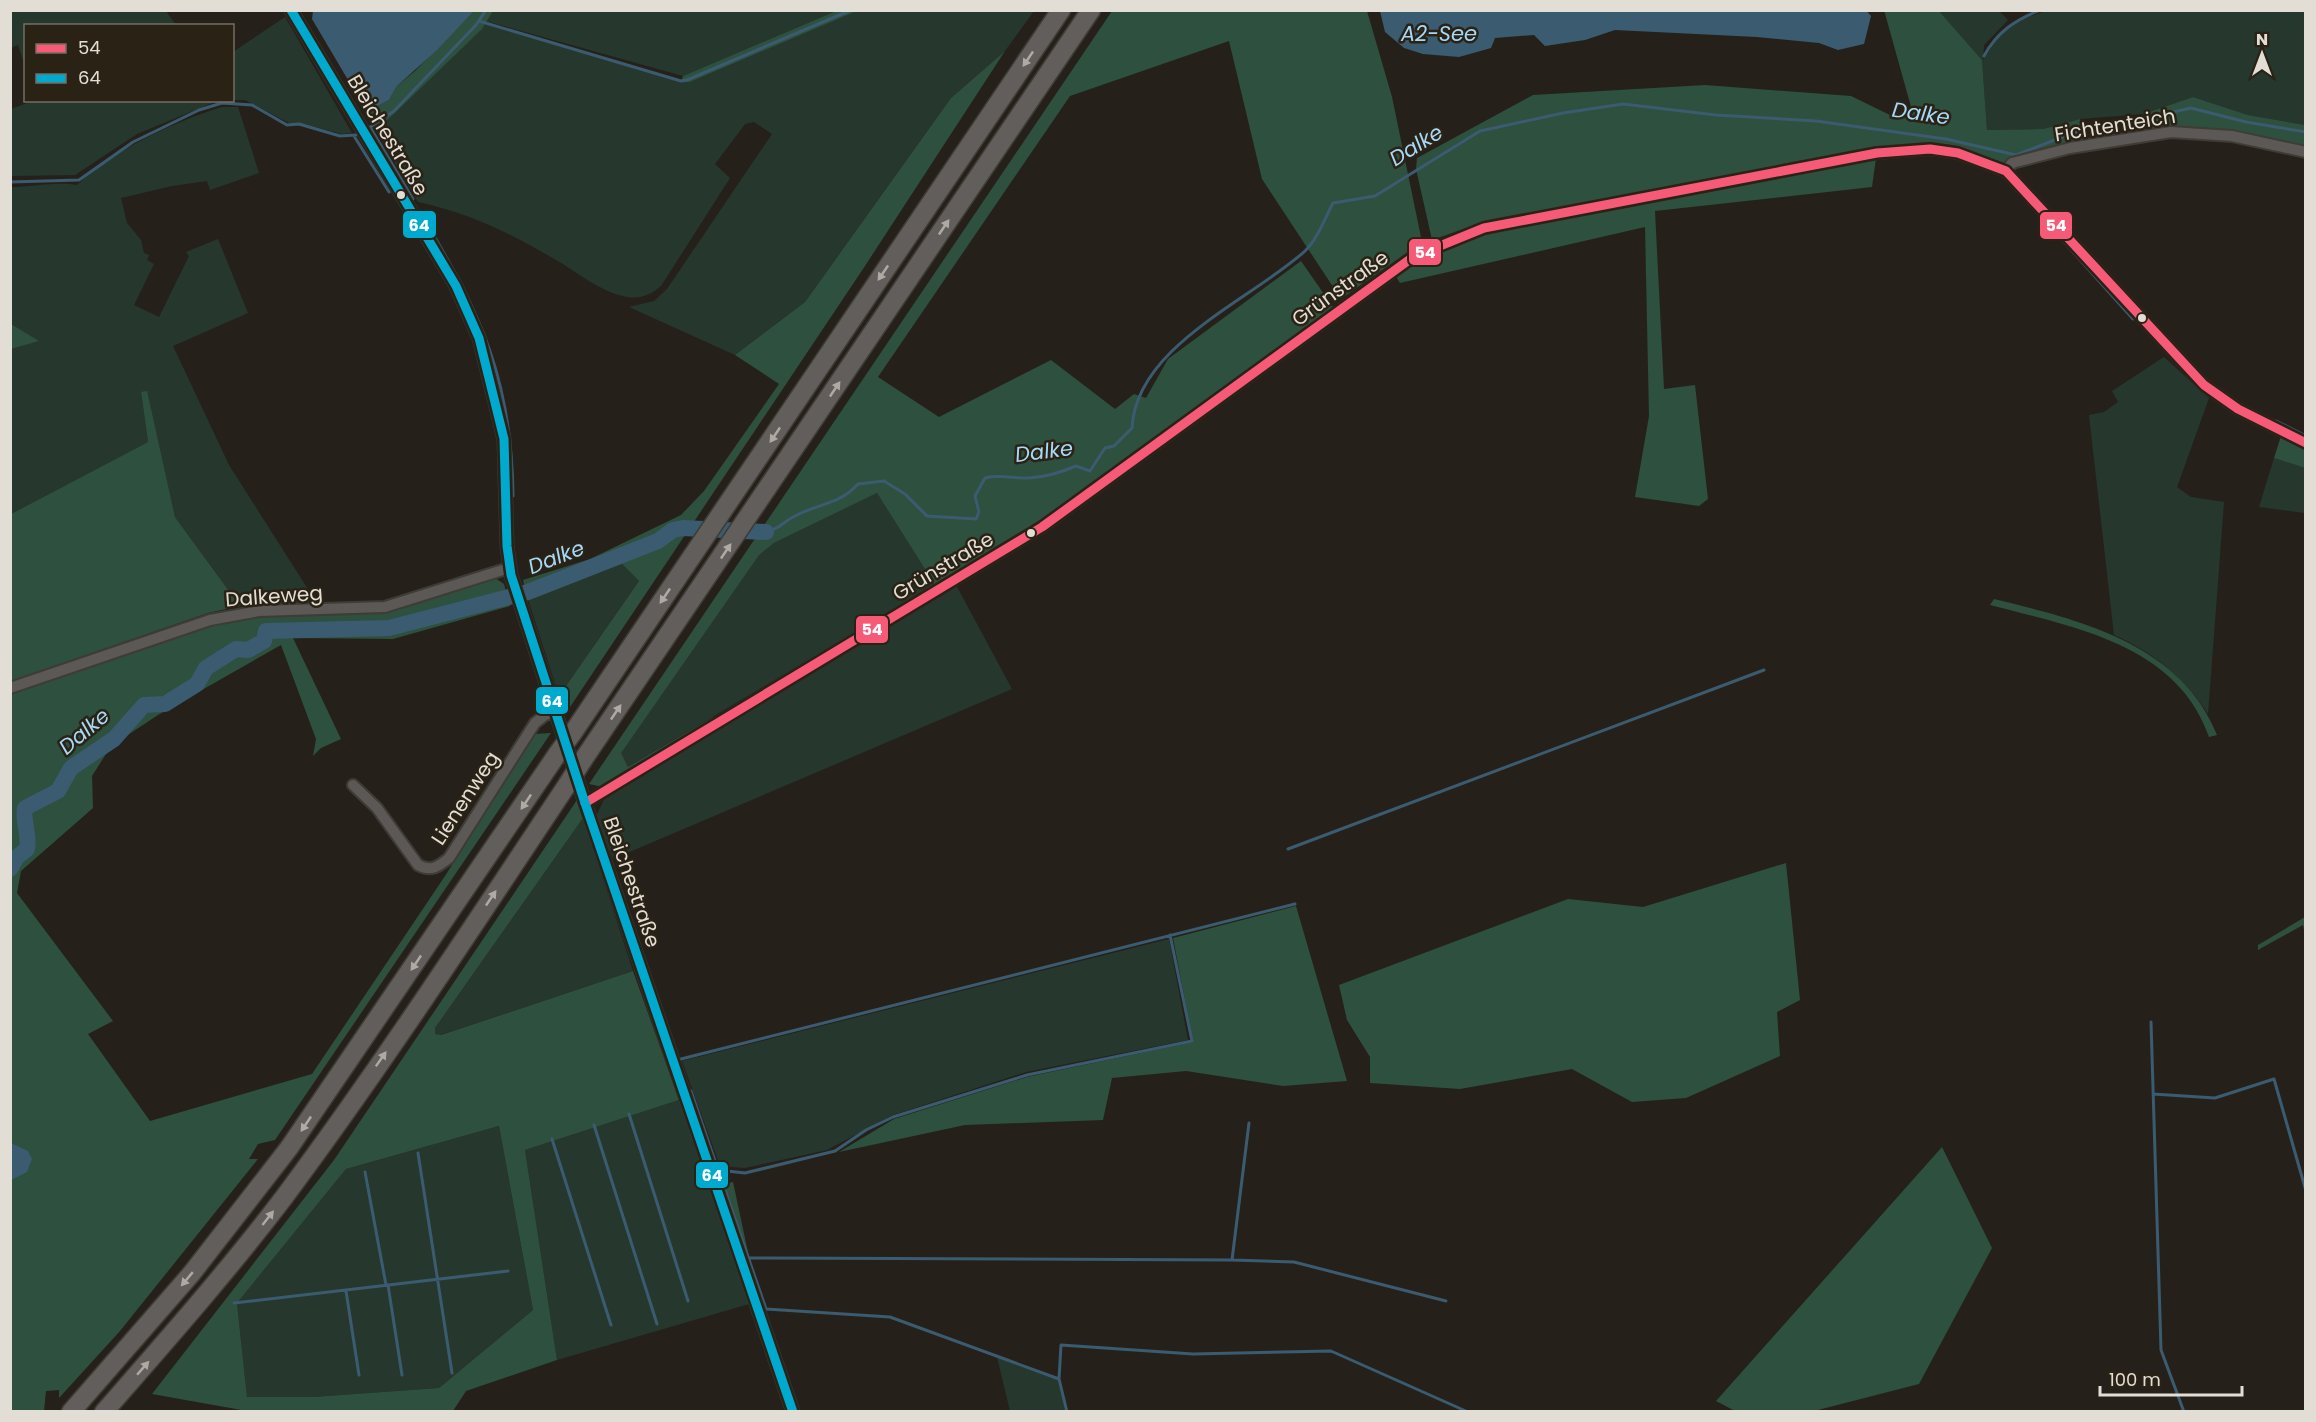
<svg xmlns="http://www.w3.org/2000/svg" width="2316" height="1422" viewBox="0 0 2316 1422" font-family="Poppins,sans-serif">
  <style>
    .green { fill: #26382e }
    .forest { fill: #2e503e; fill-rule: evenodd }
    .water { fill: #3b5b70 }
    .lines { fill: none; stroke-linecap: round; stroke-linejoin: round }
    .stream { stroke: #3b5b70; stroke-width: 3 }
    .river { stroke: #3b5b70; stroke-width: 16 }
    .minor-casing { stroke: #3f3b35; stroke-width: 14 }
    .tertiary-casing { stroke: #3f3b35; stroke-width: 15 }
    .motorway-casing { stroke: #3f3b35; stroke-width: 21 }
    .minor { stroke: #5b5856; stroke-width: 10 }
    .tertiary { stroke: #5b5856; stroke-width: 12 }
    .motorway { stroke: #625e5b; stroke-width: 18 }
    .motorway-bridge-casing { stroke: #3f3b35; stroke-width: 21; stroke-linecap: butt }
    .motorway-bridge { stroke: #625e5b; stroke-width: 18 }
    .bus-1-casing { stroke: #2a2215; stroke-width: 14 }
    .bus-2-casing { stroke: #2a2215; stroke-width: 14 }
    .bus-1 { stroke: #f75a77; stroke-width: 9 }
    .bus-2 { stroke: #00a9ce; stroke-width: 9 }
    .oneway { fill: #afaba4 }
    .bus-dot { fill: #e3ded5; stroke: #2a2215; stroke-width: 2 }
    .labels { text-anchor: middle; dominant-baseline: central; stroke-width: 5; stroke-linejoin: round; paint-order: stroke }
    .street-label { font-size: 20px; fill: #e3ded5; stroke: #2a2215 }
    .water-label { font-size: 21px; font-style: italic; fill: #a6d8f7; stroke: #2a2215 }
    .line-badge { stroke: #2a2215; stroke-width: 2 }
    .badge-label { font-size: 16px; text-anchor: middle; font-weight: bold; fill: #fff }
  </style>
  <rect width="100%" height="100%" fill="#25211a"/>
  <path class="green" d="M11 10 166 11 176 25 26 26 25 66 18 45 11 48Z
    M493 10 836 11 683 76 486 21Z
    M857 11H1034L1005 51 951 98 805 302 735 355 629 307 654 301 667 289 772 134 754 122 745 124 715 164 730 178 661 286C649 296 638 300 623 296 600 291 578 273 558 261 509 233 473 214 418 202L376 131 485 24 681 82H690Z
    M1939 11H1999L2008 20 1984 45 1983 60 2000 35 2019 20 2046 11H2305V125L2248 115 2193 97 2143 114 2080 119 2043 129 1987 130 1982 60Z
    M285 17 352 133 342 134 300 123H289L245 100H233V52Z
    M33 101V100L217 101 137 134 75 175 11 176V109Z
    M222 107H238L259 173 210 190 207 181 172 186 121 198 127 223 141 240 144 253 149 255 147 260 154 264 134 305 159 317 189 256 186 252 218 239 248 313 173 346 229 465 318 605 240 606 175 517 146 392 141 393 148 442 11 514V349L38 341 11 324V187C33 187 56 181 77 185 116 149 171 123 222 107Z
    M2164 357 2209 398 2177 487 2191 497 2224 502 2208 714C2185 678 2153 652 2114 635L2089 415 2104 412 2118 402 2112 391Z
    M2274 458 2305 468V513L2259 507Z
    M877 493 935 585 628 767 620 752 759 554 774 543Z
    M622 564 639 581 559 696 527 596Z
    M956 585 1012 689 613 859 596 816 605 798Z
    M583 818 633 971 440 1035 435 1034V1028Z
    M1169 939 1188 1040 1026 1072 893 1115 827 1150 745 1168 720 1166 682 1061Z
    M679 1100 749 1304 557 1360 525 1150Z
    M499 1126 533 1310 439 1388 313 1397H247L237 1303 346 1169Z
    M997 1357 1058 1380 1066 1411H1010Z"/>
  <path class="forest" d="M1884 10 1939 11 1982 60 1987 130 2043 129 2080 119 2084 141 2001 163 1960 148 1930 144 1878 148 1483 222 1432 240 1416 169 1417 158 1533 95 1705 85 1851 96 1890 115 1913 114Z
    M474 11H493L482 29 376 131 367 112 389 100 397 86 415 71Z
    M836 11H857L690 82H681L683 76Z
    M1112 11H1367L1392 97 1422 242 1341 299 1262 179 1229 41 1070 96 878 377 939 417 1051 360 1115 409 1134 394 1146 398 1168 359 1301 261 1333 307 1039 522 935 585 877 493 774 543 759 555 621 753 628 767 713 717 715 720 603 787 589 784Z
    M1005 51 863 269 566 713 559 696 639 581 622 564 527 596 523 580 590 559 681 515 704 491 779 384 735 355 805 302 951 98Z
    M2193 97 2248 115 2305 125V148C2254 137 2205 124 2152 130L2143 114Z
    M1876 158 1872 187 1655 211 1664 389 1695 385 1708 499 1699 506 1635 497 1649 416 1645 227 1400 283 1395 275 1431 254 1485 233Z
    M11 324 39 341 11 349Z
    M147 391 175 517 240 606 208 613 11 681V514L148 442 141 392Z
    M2281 436 2305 449V468L2274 458Z
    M495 578 504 584 510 606 393 639 293 638 341 739 321 748 313 756 316 739 281 645 158 715 111 746 92 776 93 808 21 871 17 893 113 1021 88 1034 150 1121 312 1074 445 876 534 734 551 733 275 1140 258 1144 249 1159H258L120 1331 59 1398V1390L46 1391 44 1411 11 1412V693L211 623 252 616 386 612Z
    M1994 599C2080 620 2181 644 2217 735L2209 737C2177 644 2073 627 1990 605Z
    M577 800 583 818 435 1028V1034L441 1035 633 971 679 1100 525 1150 557 1360 466 1391 453 1411H247L152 1394 334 1160ZM499 1126 533 1310 439 1388 313 1397H247L237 1303 346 1169Z
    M1786 863 1800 1000 1777 1012 1780 1056 1686 1098 1632 1102 1572 1069 1460 1089 1370 1083V1057L1347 1020 1339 985 1568 899 1643 907Z
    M1296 906 1347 1081 1283 1086 1186 1071 1112 1078 1103 1120 965 1125 839 1152 894 1119 1027 1077 1193 1042 1173 938Z
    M2305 917V935L2303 925 2258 950V945Z
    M1942 1147 1992 1248 1919 1384 1814 1411H1735L1716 1401Z
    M733 1182 749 1257 724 1184Z"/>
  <path class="water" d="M1866 10 1871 16 1864 44 1838 50 1819 43 1757 37 1615 30 1585 40 1545 46 1534 35 1495 38 1491 48 1459 57 1423 54 1404 48 1385 32 1380 11Z
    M313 11V10L474 11 437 50 397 86 389 100 367 112 312 19Z
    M11 1143 28 1151 32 1159 27 1172 11 1180Z"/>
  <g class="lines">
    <path class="stream" d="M479 21 681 81 687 80 851 10
      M1984 56C1997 32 2015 20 2040 10
      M370 127 413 199
      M369 128 394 111 476 25 486 10
      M354 136 389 192
      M10 182 79 180 133 142 199 110 222 103 252 105 287 125 299 124 340 136 356 135
      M423 217C481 315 512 379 513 496
      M2065 243 2133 319
      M2276 421 2306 436
      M766 532C782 528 782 522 795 516 819 503 839 505 858 484L884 481 905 494 927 516 976 519 979 512 975 496 985 478C1000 474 1014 479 1029 478 1045 477 1062 472 1076 466L1090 471 1105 448 1114 446 1132 428C1136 346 1251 300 1305 251 1317 240 1325 218 1333 203L1375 196 1480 131 1563 113 1623 104 1716 115 1816 121 1946 139 2016 155 2093 125 2142 119 2191 108 2246 122 2306 132
      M1288 849 1764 670
      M2151 1022 2161 1350 2184 1412
      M681 1059 1295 904
      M691 1091 766 1309 890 1317 1059 1379 1061 1345 1193 1354 1331 1351 1468 1412
      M2153 1094 2215 1098 2274 1079 2306 1191
      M629 1114 688 1301
      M1249 1123 1232 1260 1294 1262 1446 1301
      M594 1125 657 1324
      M552 1139 611 1325
      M418 1153 452 1373
      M718 1170 745 1173 835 1151 866 1130 893 1117 1027 1075 1192 1041 1170 935
      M365 1172 386 1285
      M748 1258 1232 1260
      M388 1285 402 1375
      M346 1291 359 1375
      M234 1303 508 1271
      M1059 1379 1067 1412"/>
    <path class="river" d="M10 869 17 857 27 849C30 834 22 821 25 808L58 791 71 768 114 739 144 705 165 704 197 684 206 668 236 649 248 650 264 641 266 631 389 628 528 592 658 541 673 530 683 528 766 532"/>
    <g class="minor-casing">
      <path id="minor" d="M2006 171 2012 163 2070 148 2171 132 2232 136 2306 152
        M10 688 210 620 259 611 385 607 509 568
        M353 785 377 808 418 865C431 872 438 867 449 858L535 723 545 715 555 712
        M585 803 1042 527 1413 257 1484 228 1877 153 1930 149 1958 153 2006 171 2204 385 2238 409 2306 443"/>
    </g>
    <g class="tertiary-casing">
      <path id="tertiary" d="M291 10 456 286 479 338 504 439 507 546 511 575 585 803 793 1412"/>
    </g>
    <g class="motorway-casing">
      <path id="motorway" d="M572 734 1061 10
        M583 760 1091 10
        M71 1412 192 1273 289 1148 558 753
        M104 1412C166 1341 228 1271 285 1196 384 1063 475 923 567 785"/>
    </g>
    <use href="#minor" class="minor"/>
    <use href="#tertiary" class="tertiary"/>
    <use href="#motorway" class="motorway"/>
    <g class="motorway-bridge-casing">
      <path id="motorway-bridge" d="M558 753 572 734
        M567 785 583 760"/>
    </g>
    <use href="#motorway-bridge" class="motorway-bridge"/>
    <g class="bus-1-casing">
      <path id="bus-1" d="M585 803 1042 527 1413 257 1484 228 1877 153 1930 149 1958 153 2006 171 2204 385 2238 409 2306 443"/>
    </g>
    <g class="bus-2-casing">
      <path id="bus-2" d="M291 10 456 286 479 338 504 439 507 546 511 575 585 803 793 1412"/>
    </g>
    <use href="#bus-1" class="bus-1"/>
    <use href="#bus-2" class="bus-2"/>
  </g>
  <defs><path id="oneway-solid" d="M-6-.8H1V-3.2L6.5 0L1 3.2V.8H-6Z" transform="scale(1.5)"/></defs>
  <g class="oneway">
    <use href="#oneway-solid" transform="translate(1028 59) rotate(124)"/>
    <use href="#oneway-solid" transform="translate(944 227) rotate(-56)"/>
    <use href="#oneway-solid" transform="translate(883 273) rotate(124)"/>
    <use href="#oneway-solid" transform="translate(835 389) rotate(-56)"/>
    <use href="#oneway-solid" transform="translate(775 435) rotate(124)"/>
    <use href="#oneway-solid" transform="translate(726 551) rotate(-56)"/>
    <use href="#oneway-solid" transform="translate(665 596) rotate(124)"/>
    <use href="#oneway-solid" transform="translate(616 712) rotate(-56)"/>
    <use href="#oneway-solid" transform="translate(526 802) rotate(124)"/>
    <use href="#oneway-solid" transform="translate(491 898) rotate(-56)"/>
    <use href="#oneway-solid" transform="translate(416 963) rotate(124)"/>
    <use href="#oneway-solid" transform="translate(381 1059) rotate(-55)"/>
    <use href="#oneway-solid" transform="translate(306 1124) rotate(124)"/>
    <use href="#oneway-solid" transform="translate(268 1218) rotate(-52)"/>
    <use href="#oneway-solid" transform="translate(187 1279) rotate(130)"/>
    <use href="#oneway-solid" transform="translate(143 1368) rotate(-49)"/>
  </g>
  <g class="bus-dot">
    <circle cx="401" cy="195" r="5"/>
    <circle cx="2142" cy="318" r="5"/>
    <circle cx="1031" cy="533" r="5"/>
  </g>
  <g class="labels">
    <g class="street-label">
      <text transform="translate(2115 125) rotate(-9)">Fichtenteich</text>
      <text transform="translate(388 135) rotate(59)">Bleichestraße</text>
      <text transform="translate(1340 288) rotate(-36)">Grünstraße</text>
      <text transform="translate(943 566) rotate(-31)">Grünstraße</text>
      <text transform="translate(274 596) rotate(-4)">Dalkeweg</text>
      <text transform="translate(465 798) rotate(-57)">Lienenweg</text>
      <text transform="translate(632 882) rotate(71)">Bleichestraße</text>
    </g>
    <g class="water-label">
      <text x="1439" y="33">A2-See</text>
      <text transform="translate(1921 113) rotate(8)">Dalke</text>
      <text transform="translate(1416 145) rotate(-32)">Dalke</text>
      <text transform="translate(1044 451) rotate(-7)">Dalke</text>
      <text transform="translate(556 557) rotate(-21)">Dalke</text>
      <text transform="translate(84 731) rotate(-40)">Dalke</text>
    </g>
  </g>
  <g class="line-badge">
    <rect x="402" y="210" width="35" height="29" rx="6" fill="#00a9ce"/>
    <rect x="2039" y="211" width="34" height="29" rx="6" fill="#f75a77"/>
    <rect x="1408" y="238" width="34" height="28" rx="6" fill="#f75a77"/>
    <rect x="855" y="615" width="34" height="29" rx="6" fill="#f75a77"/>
    <rect x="535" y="686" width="34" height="29" rx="6" fill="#00a9ce"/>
    <rect x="695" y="1161" width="34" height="28" rx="6" fill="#00a9ce"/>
  </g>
  <g class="badge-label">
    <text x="419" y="231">64</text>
    <text x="2056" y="231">54</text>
    <text x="1425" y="258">54</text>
    <text x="872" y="635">54</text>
    <text x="552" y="707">64</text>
    <text x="712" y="1181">64</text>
  </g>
  <rect width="2316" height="1422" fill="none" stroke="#e3ded5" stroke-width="24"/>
  <rect x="24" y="24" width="210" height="78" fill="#2a2215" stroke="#746d62" stroke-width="1.5"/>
  <rect x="36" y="44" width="30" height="9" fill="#f75a77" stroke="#746d62" stroke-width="1.5"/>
  <text x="78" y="54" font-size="18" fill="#e3ded5">54</text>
  <rect x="36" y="74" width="30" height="9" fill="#00a9ce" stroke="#746d62" stroke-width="1.5"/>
  <text x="78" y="84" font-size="18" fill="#e3ded5">64</text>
  <g transform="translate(2262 54)" stroke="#2a2215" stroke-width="4.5" paint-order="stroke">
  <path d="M0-4.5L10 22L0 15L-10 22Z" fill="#e3ded5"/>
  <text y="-9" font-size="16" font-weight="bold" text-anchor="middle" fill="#e3ded5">N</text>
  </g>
  <path d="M2100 1386v9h142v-9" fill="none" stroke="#e3ded5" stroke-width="3"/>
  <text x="2109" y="1386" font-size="18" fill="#e3ded5" stroke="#2a2215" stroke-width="4.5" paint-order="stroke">100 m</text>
</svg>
